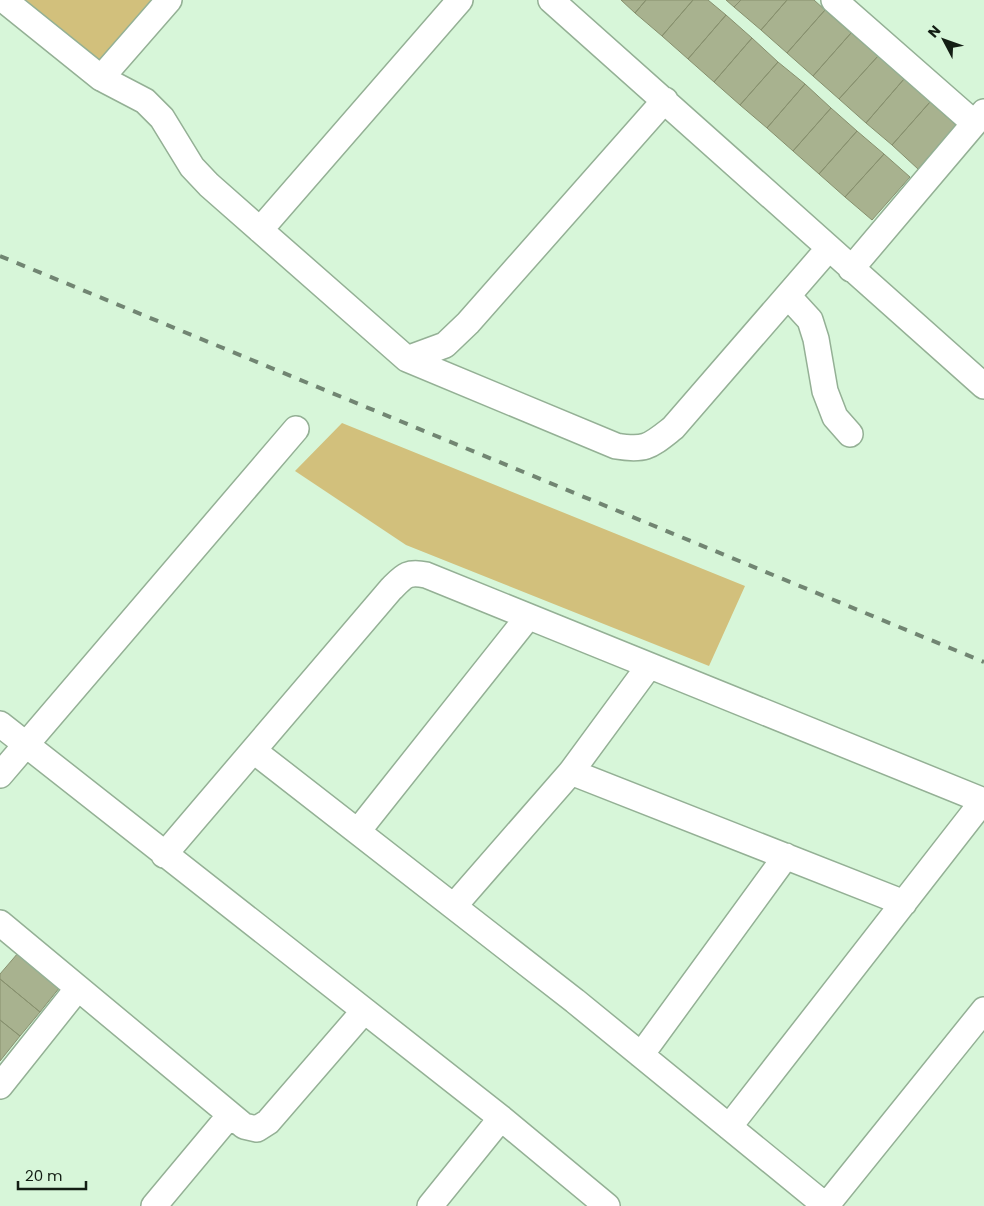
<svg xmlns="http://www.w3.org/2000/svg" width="984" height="1206" viewBox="0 0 984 1206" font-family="Poppins,sans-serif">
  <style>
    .green { fill: #d2c07c }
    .building { fill: #a8b28f; stroke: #87906e }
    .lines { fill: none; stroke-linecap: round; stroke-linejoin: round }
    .minor-casing { stroke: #94b095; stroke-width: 28 }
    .minor { stroke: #fff; stroke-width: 25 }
    .rail { stroke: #718572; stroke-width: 4; stroke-dasharray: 9 9; stroke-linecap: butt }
  </style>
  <rect width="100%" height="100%" fill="#d7f6d9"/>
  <path class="green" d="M23 0H154L99 65Z
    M342 423 745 586 709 666 406 545 295 471Z"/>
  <path class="building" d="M621 0H646L635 13Z
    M646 0H693L662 36 635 13Z
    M693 0H708L726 15 688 59 662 36Z
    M726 0H741L734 7Z
    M741 0H787L761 30 734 7Z
    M787 0H814L825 10 787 53 761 30Z
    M825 10 851 33 813 76 787 53Z
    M726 15 752 38 714 82 688 59Z
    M851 33 878 56 839 99 813 76Z
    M752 38 778 62 740 105 714 82Z
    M878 56 904 79 866 123 839 99Z
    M778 62 805 84 767 128 740 105Z
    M904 79 930 102 892 145 866 123Z
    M805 84 831 108 793 151 767 128Z
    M930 102 956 125 918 169 892 145Z
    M831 108 857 131 819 174 793 151Z
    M857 131 884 154 845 197 819 174Z
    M884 154 910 177 872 220 845 197Z
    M18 953 60 987 40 1012 0 979V974Z
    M0 979 40 1012 20 1036 0 1020Z
    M0 1020 20 1036 0 1061Z"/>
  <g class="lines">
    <g class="minor-casing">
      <path id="minor" d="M4 0 101 78 145 101 162 118 192 167 209 185 407 359 616 446C646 451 650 446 673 428L829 248
        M551 0 984 386
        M834 0 974 123
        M101 78 169 0
        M260 230 460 0
        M851 269 984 112
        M788 296 810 320 816 339 825 391 835 417 850 434
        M407 359 445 345 468 323 665 100
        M0 724 501 1118 607 1206
        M254 751 575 1001 826 1206
        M571 772 904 903
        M0 775 296 429
        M358 831 528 617
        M164 855 391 589C404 576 407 571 426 575L984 801
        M454 906 571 772 649 666
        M0 923 244 1126 257 1129 268 1122 364 1011
        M641 1055 786 856
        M0 1086 78 988
        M729 1127 983 801
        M154 1206 230 1115
        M430 1206 501 1118
        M826 1206 984 1010"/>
    </g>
    <use href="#minor" class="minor"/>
    <path class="rail" d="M0 256 984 662"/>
  </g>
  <g transform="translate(944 40) rotate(311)" stroke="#d7f6d9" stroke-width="4" paint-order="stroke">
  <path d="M0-4L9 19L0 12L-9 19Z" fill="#131e14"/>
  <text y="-8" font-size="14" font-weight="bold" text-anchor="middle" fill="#131e14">N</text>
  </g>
  <path d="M18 1181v8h68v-8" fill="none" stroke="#131e14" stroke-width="2.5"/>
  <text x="25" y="1181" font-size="15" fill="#131e14" stroke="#d7f6d9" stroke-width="4" paint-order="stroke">20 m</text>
</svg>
